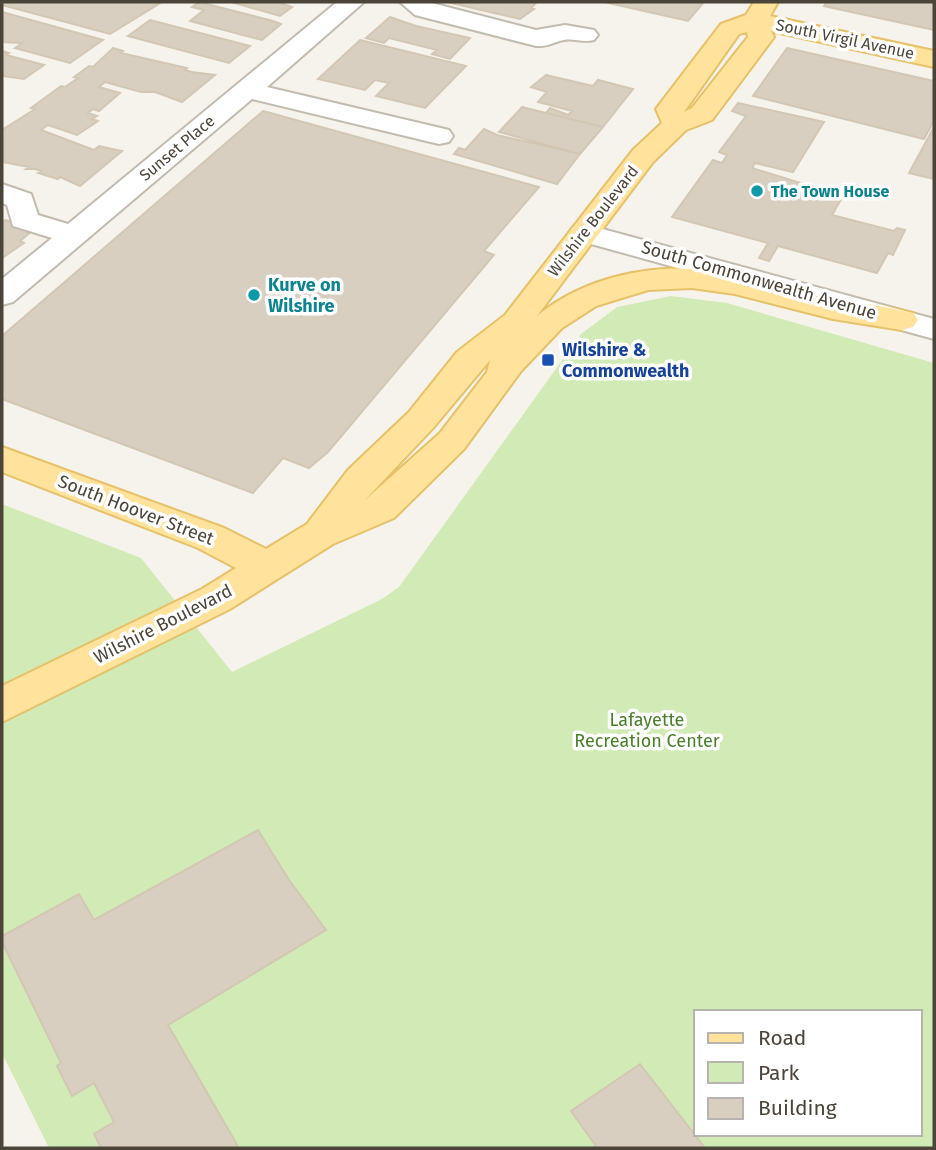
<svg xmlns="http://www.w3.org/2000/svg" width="936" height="1150" viewBox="0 0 936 1150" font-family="'Fira Sans',sans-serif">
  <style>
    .green { fill: #d2eab5; fill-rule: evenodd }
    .building { fill: #d8cfc1; stroke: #d3c7b4; stroke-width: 2 }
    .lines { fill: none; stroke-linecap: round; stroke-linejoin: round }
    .minor-casing { stroke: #c2bbae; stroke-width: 4 }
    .major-casing { stroke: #e6c16a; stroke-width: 4 }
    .minor { fill: #fff; fill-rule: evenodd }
    .major { fill: #ffe39c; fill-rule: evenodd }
    .culture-dot { fill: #0f9aa8; stroke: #fff; stroke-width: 2.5 }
    .transit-dot { fill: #1a4fb4; stroke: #fff; stroke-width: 2.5 }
    .labels { text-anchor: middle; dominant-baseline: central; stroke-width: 7; stroke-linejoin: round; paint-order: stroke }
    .far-street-label { font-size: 16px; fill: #4b4439; stroke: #fff }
    .far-culture-label { font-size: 16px; font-weight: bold; fill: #0d838f; stroke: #fff; text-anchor: start }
    .street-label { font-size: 18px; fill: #4b4439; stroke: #fff }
    .culture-label { font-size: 18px; font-weight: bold; fill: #0d838f; stroke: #fff; text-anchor: start }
    .transit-label { font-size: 18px; font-weight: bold; fill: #164399; stroke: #fff; text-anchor: start }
    .park-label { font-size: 18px; fill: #4a7f2a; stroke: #fff }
  </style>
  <rect width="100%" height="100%" fill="#f6f3ec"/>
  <path class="green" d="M671 296 727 303 934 363V1148H49L2 1053V504L141 558 232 672 382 599 399 587 581 334 617 307ZM696 1012H920V1134H696Z"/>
  <path class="building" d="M2 2H162L110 34 2 5Z
    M199 2 273 21 281 24 262 40 190 21 204 10 192 7Z
    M231 2H284L283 4 292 7 280 16Z
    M447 2H537L531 8 534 9 520 19Z
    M604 2H704L688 21Z
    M827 2H934V30L824 6Z
    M2 12 103 40 70 63 15 48 22 43 2 42Z
    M390 17 416 26 470 38 450 59 432 54 437 50 389 38 384 43 366 38Z
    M150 20 250 46 229 63 128 36Z
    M360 40 466 66 425 108 376 96 389 83 375 80 365 90 318 79Z
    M113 48 123 51 121 53 187 68 185 70 192 72 215 75 182 102 155 92H141L105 82 99 87 120 93 99 111 93 109 88 113 97 116 92 119 98 121 77 135 48 125 41 130 94 150 99 146 122 151 80 186 60 177 58 179 38 173 41 171 35 169H26L29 167 2 162V130L35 109 31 108 61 86 65 87 78 78 74 77 89 66 93 67Z
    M787 48 934 81V121L924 139 753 96Z
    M2 51 9 53 6 55 44 65 24 79 2 76Z
    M546 75 593 86 598 80 633 89 603 127 546 113 550 108 568 115 572 111 538 102 547 92 531 87Z
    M738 103 824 122 793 172 755 163 752 168 843 196 832 215 894 231 897 228 905 230 893 255 888 253 877 273 778 246 769 261 759 258 768 243 672 217 713 160 722 163 727 155 719 152 746 116 732 111Z
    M522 107 546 113 603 127 580 154 499 132Z
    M263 111 539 187 484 251 494 255 328 452 309 468 283 458 253 493 2 399V336Z
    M934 127V179L909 173Z
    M484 129 497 135 580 154 557 184 454 154 459 148 465 150Z
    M6 220 33 230 20 241 24 243 2 258V221Z
    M258 830 289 880 326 930 168 1025 239 1148H101L94 1134 114 1122 94 1083 72 1096 57 1066 61 1063 2 942V936L79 894 94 920Z
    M640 1064 705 1148H592L596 1146 571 1111Z"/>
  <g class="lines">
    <g class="minor-casing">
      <path id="minor" d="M337 2H364L267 87 449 130 453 136 449 142 439 144 252 99 13 302 2 305V279L52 238 13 226 7 205 2 203V184L31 194 38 215 68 224Z
        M400 2H428L536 30 565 25 594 30 598 35 594 40C583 43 574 38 564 40 553 42 548 47 536 46L415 15Z
        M584 224 934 319V339L573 239 569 233 573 227Z"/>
    </g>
    <g class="major-casing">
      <path id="major" d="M754 2H778L770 16 934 51V67L771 31 774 37 712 120 686 130 653 162 537 316C584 277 654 262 714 271 744 276 773 287 803 293 839 301 877 304 913 313L918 320 913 327 902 330 833 319 735 294 692 288 648 290 596 306 562 328 521 371 464 449 394 518 333 544 230 609 2 722V686L202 589 236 568 198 548 2 472V447L224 528 266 549 307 524 348 470 409 412 457 352 505 315 633 150 662 123 656 109 721 24 746 15ZM747 32 748 37 692 108 684 112 739 34ZM490 360 487 372 440 433 364 501 433 428Z"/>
    </g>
    <use href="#minor" class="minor"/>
    <use href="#major" class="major"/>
  </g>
  <g class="culture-dot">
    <circle cx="757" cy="191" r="7"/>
    <circle cx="254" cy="295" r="7"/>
  </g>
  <rect class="transit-dot" x="541" y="353" width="14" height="14" rx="3.5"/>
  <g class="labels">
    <g class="far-street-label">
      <text transform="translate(845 39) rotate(12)">South Virgil Avenue</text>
      <text transform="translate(177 148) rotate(-40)">Sunset Place</text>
      <text transform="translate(593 221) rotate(-52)">Wilshire Boulevard</text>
    </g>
    <g class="far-culture-label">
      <text x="771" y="191">The Town House</text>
    </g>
    <g class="street-label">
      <text transform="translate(759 280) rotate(16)">South Commonwealth Avenue</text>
      <text transform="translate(136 510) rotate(21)">South Hoover Street</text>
      <text transform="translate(163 624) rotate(-27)">Wilshire Boulevard</text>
    </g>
    <g class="culture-label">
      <text x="268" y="285">Kurve on<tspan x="268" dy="21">Wilshire</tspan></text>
    </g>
    <g class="transit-label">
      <text x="562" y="350">Wilshire &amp;<tspan x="562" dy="21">Commonwealth</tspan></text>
    </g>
    <g class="park-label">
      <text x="647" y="720">Lafayette<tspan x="647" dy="21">Recreation Center</tspan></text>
    </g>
  </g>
  <rect width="936" height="1150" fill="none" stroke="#4b4439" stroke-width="7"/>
  <rect x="694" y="1010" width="228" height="126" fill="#ffffff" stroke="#b7b4b0" stroke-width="2"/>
  <rect x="708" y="1033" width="35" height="10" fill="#ffe39c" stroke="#b7b4b0" stroke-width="2"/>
  <text x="758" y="1045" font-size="21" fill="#4b4439">Road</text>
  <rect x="708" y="1062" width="35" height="21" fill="#d2eab5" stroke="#b7b4b0" stroke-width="2"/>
  <text x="758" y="1080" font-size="21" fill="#4b4439">Park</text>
  <rect x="708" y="1098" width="35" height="21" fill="#d8cfc1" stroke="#b7b4b0" stroke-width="2"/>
  <text x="758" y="1115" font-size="21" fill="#4b4439">Building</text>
</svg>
